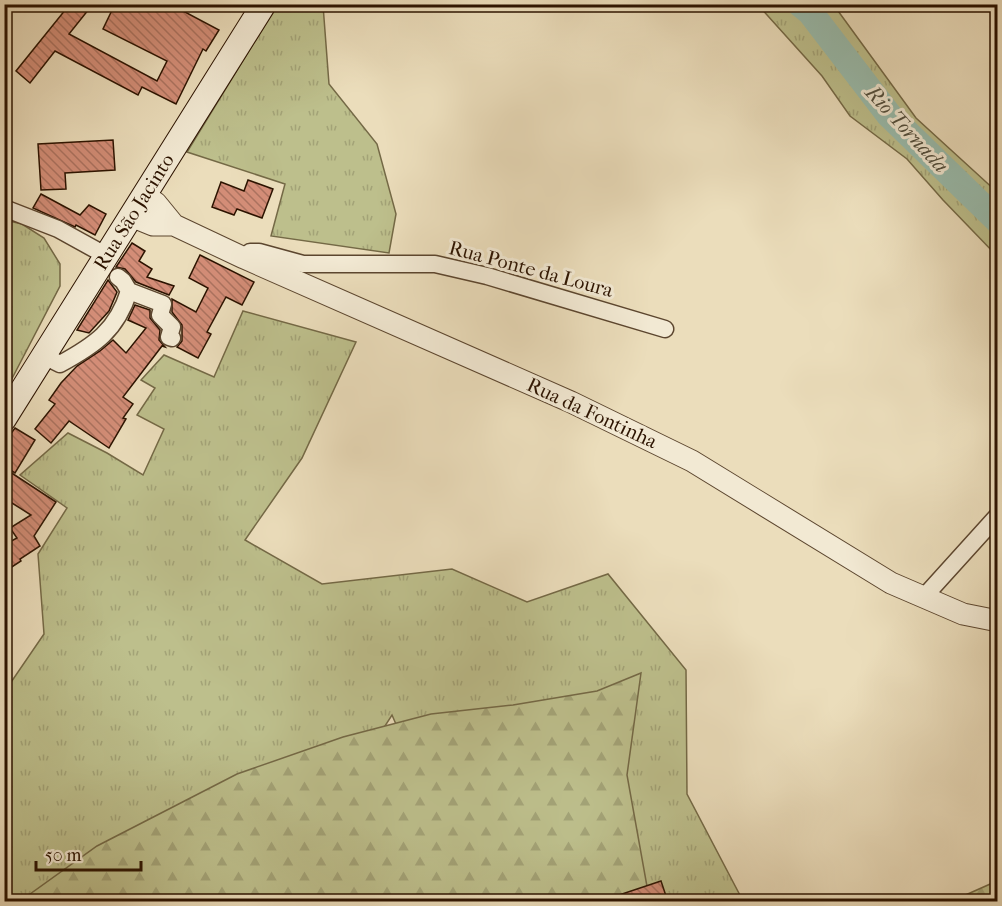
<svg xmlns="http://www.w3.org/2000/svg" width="1002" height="906" viewBox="0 0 1002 906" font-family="'IM FELL French Canon',serif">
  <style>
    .grass { fill: url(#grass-tufts); stroke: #746946; stroke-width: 1.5 }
    .forest { fill: url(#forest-firs); stroke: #746946; stroke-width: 1.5 }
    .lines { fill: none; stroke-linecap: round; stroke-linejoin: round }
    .river { stroke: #99bcad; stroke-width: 26 }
    .building { fill: url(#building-back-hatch); stroke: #2c1300; stroke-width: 1.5 }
    .minor-casing { stroke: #5c462f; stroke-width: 19 }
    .tertiary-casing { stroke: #5c462f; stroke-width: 23 }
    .secondary-casing { stroke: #2c1300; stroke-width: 26 }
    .minor { stroke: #f2e9d3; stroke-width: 16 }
    .tertiary { stroke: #f2e9d3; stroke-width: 21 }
    .secondary { stroke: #f2e9d3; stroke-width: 24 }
    .labels { text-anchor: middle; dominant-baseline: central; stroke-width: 6; stroke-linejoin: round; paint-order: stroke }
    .street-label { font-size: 20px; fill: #2c1300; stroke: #f2e9d3 }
    .water-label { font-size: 21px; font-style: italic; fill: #524e3d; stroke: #f2e9d3 }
  </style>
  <defs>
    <pattern id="grass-tufts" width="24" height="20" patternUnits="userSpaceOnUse" patternTransform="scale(1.5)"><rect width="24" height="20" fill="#bdbf8c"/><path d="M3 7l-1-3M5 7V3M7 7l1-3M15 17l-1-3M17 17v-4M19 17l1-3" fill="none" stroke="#a3a377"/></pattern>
    <pattern id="forest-firs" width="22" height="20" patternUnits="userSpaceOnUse" patternTransform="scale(1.5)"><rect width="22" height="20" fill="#bdbf8c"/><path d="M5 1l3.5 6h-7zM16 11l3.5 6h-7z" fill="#a3a377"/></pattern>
    <pattern id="building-back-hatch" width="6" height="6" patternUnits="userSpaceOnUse" patternTransform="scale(1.5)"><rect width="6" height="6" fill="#d38d77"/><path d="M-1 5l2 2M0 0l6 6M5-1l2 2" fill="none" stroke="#ab725f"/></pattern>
  </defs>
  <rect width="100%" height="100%" fill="#ebddbb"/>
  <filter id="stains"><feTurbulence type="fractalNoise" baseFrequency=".00333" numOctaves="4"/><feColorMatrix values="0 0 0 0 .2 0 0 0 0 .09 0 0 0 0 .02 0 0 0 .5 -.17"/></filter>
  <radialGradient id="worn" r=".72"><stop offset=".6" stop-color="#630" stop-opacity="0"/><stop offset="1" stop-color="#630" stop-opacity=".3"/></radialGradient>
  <path class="grass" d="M833 4 916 118 997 192V256L943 200 907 159 850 116 822 76 758 5Z
    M277 5H323L329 84 377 144 396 214 389 253 271 236 285 184 187 152Z
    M5 220 22 224 44 238 60 264V286L5 392Z
    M243 311 356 342 302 458 245 540 322 584 452 569 527 602 608 574 686 670 687 794 743 901H473L392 715 330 811 73 901 5 902V691L44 634 38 554 67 508 20 475 68 433 107 453 143 475 164 429 137 415 155 388 141 380 164 355 214 377Z"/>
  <path class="forest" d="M641 673 627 775 648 892 653 901 19 902 97 846 237 774 343 737 431 714 513 705 597 691Z
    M997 881V901H952Z"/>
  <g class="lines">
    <path class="river" d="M800 4 810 12 889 115 998 221"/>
  </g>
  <path class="building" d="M70 4H93L69 34 157 81 167 61 103 29 115 4H170L219 30 206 51 203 49 176 104 142 87 138 95 55 51 30 83 16 71Z
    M113 140 115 170 65 173 66 189 41 190 38 144Z
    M248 180 273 189 262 218 237 209 234 215 212 207 221 182 244 191Z
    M41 194 80 215 89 205 106 214 95 235 76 225 75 227 33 208Z
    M132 243 145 251 139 261 152 269 147 277 174 286 169 295 136 282 125 269 116 267Z
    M200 255 254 282 242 305 226 297 207 332 211 334 198 358 177 347 182 341V325L172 312V299L196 312 208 288 189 278Z
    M108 280 117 292 109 311 89 333 77 330Z
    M135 305 150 310V318L160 330 159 340 165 347 162 346 123 397 133 404 123 418 126 419 109 448 69 421 51 443 35 429 55 404 49 400 61 383 77 366 100 351 113 340 126 353 146 328 128 320Z
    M15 428 35 440 15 473 4 466V443Z
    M4 468 56 502 34 536 40 546 20 559 21 561 4 572V545L17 538 10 528 31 515 4 498Z
    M661 881 668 902H607V899Z"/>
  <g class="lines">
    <g class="minor-casing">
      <path id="minor" d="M4 208 58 229 107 256
        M244 258 250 252H259L303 264H435L487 276 665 329
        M129 291 163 304 160 315 172 327 169 337 172 338
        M44 356 60 364C95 345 117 330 129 291L123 281 118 277
        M923 598 998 515"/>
    </g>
    <g class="tertiary-casing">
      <path id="tertiary" d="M145 195 156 203 174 225
        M131 216 153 225H174L244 258 571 402 692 461 891 583 963 614 998 621"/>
    </g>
    <g class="secondary-casing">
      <path id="secondary" d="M4 419 264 4"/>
    </g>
    <use href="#minor" class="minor"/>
    <use href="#tertiary" class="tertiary"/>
    <use href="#secondary" class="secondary"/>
  </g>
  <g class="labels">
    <g class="street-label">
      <text transform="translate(134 212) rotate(-58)">Rua São Jacinto</text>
      <text transform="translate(531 269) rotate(15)">Rua Ponte da Loura</text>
      <text transform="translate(592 413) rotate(25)">Rua da Fontinha</text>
    </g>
    <g class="water-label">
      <text transform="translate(907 129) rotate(47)">Rio Tornada</text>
    </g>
  </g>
  <rect width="1002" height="906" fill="none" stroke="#ebddbb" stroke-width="24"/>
  <rect x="6" y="6" width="990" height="894" fill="none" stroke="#2c1300" stroke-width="3"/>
  <rect x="12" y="12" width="978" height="882" fill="none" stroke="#2c1300" stroke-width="1.5"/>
  <path d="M36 861v9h105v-9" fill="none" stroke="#2c1300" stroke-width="3"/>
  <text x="45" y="861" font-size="18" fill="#2c1300" stroke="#f2e9d3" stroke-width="4.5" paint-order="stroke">50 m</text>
  <rect width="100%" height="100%" filter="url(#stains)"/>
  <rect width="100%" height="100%" fill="url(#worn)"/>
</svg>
